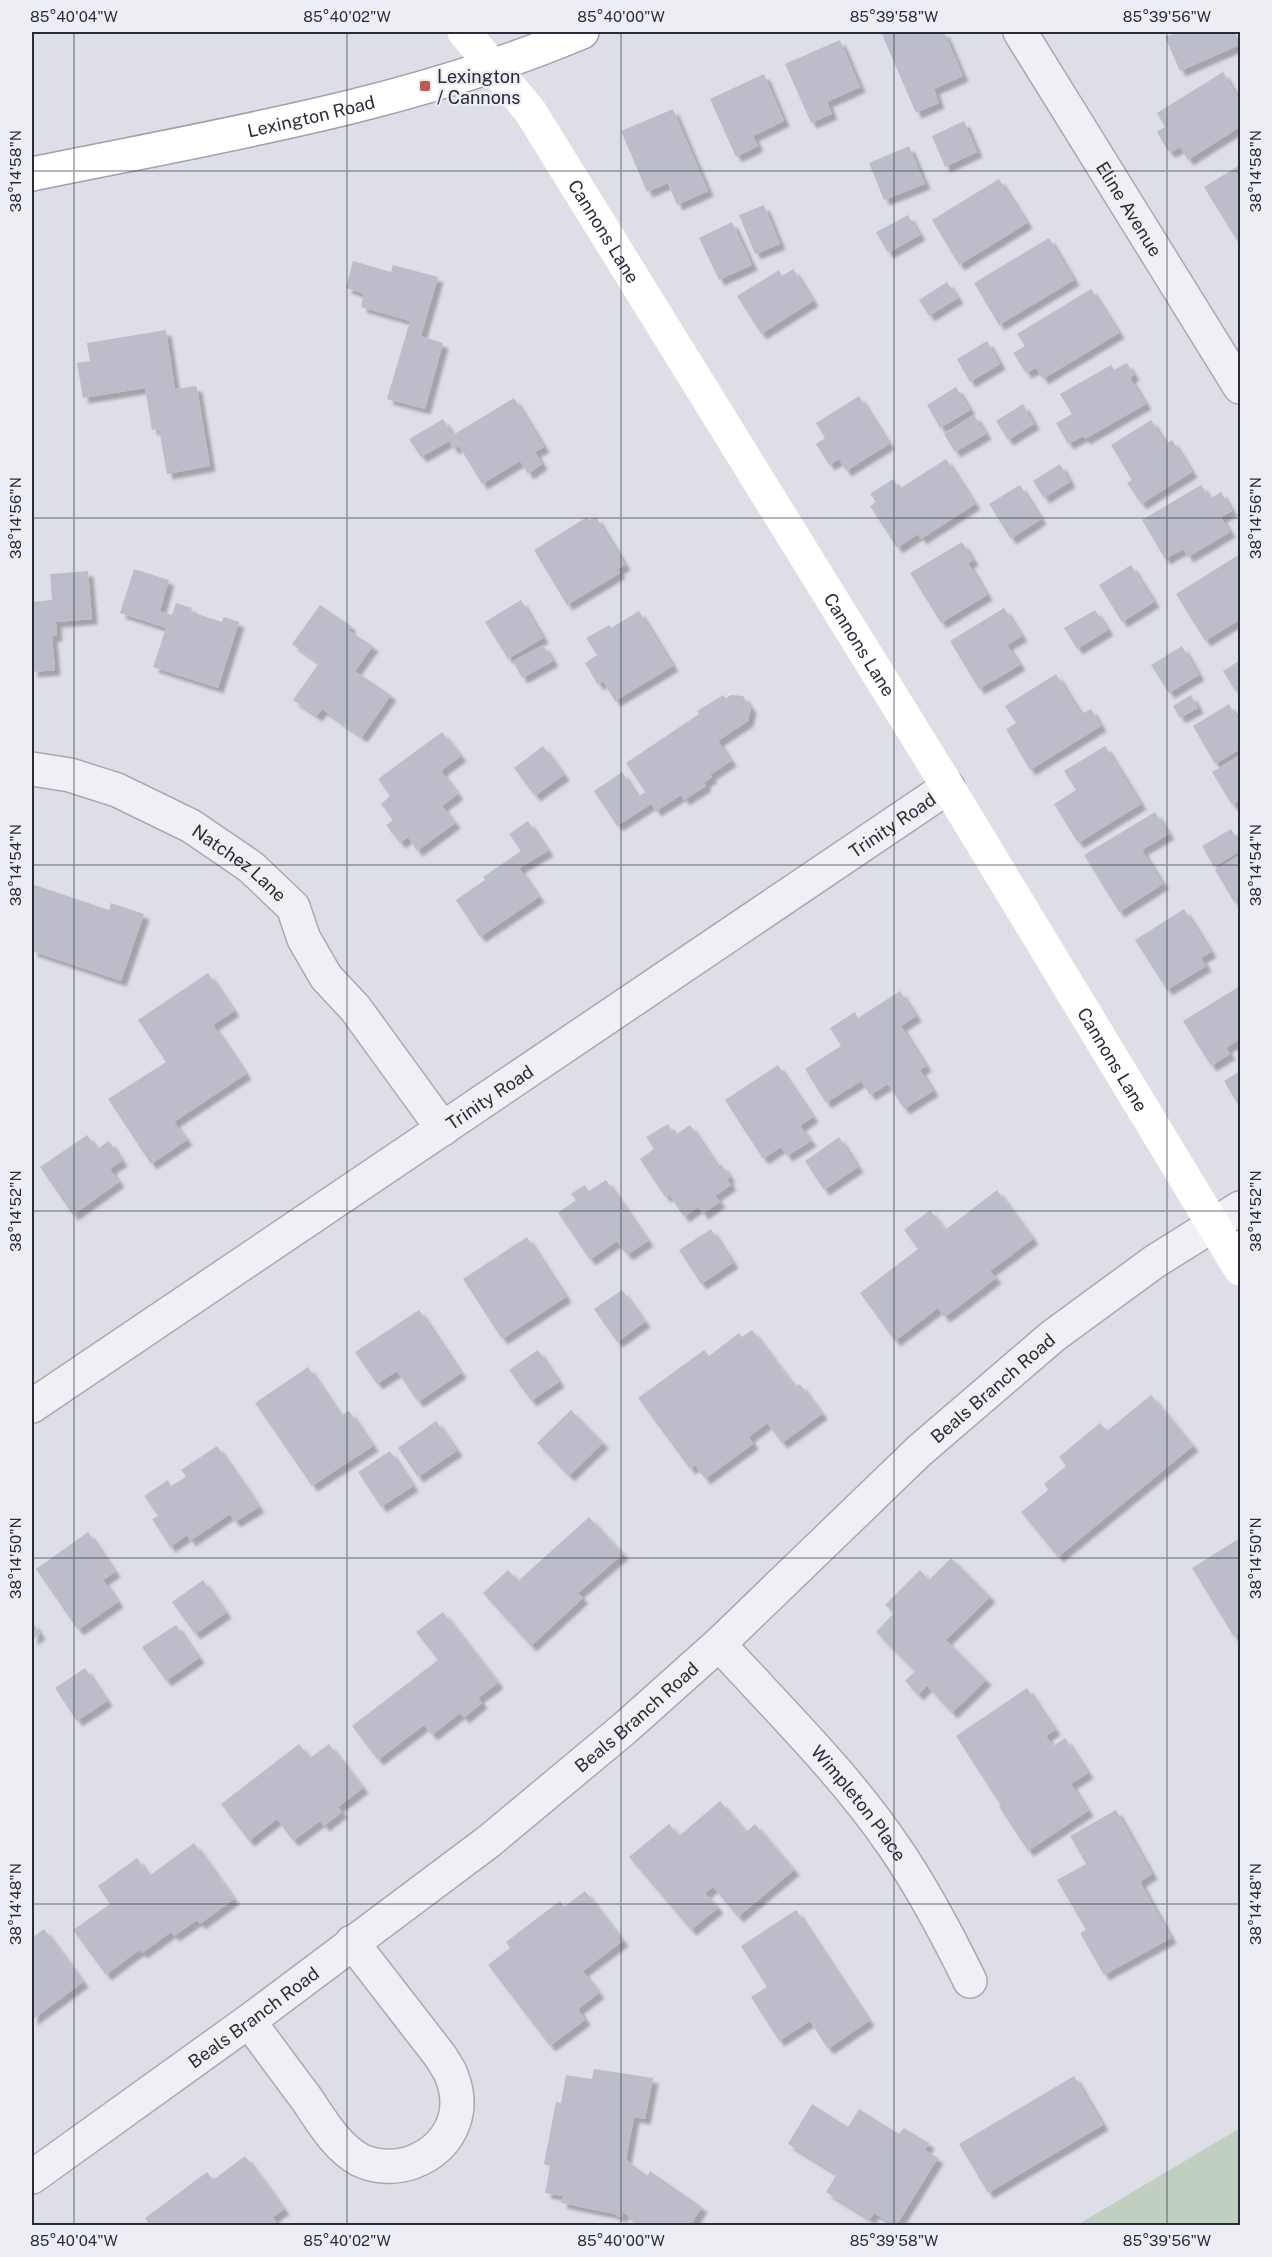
<svg xmlns="http://www.w3.org/2000/svg" width="1272" height="2257" viewBox="0 0 1272 2257" font-family="'Public Sans',sans-serif">
  <style>
    .green { fill: #c0cfc0 }
    .building { fill: #bcbdc8; filter: url(#shadow) }
    .lines { fill: none; stroke-linecap: round; stroke-linejoin: round }
    .minor-casing { stroke: #a8a9b3; stroke-width: 36 }
    .primary-casing { stroke: #9ea1b0; stroke-width: 36 }
    .minor { stroke: #f0f0f4; stroke-width: 33 }
    .secondary { stroke: #fff; stroke-width: 33 }
    .primary { stroke: #fff; stroke-width: 33 }
    .ticks { fill: none; stroke: #292b3b; stroke-width: 1.5; stroke-opacity: 0.45 }
    .poi-dot { fill: #be5a4f; stroke: #edeef3; stroke-width: 2 }
    .labels { text-anchor: middle; dominant-baseline: central; stroke-width: 4.5; stroke-linejoin: round; paint-order: stroke }
    .poi-label { font-size: 18px; fill: #292b3b; stroke: #edeef3; text-anchor: start }
    .street-label { font-size: 18px; fill: #292b3b; stroke: #edeef3 }
    .neatline { fill: none; stroke: #292b3b; stroke-width: 2 }
    .ticks-label { font-size: 15px; text-anchor: middle; fill: #292b3b }
  </style>
  <defs>
    <filter id="shadow"><feDropShadow dx="5.5" dy="5.5" stdDeviation="1.5" flood-color="#0004"/></filter>
  </defs>
  <rect width="100%" height="100%" fill="#dedfe6"/>
  <path class="green" d="M1240 2128V2225H1077Z"/>
  <path class="building" d="M881 32H944L963 76 934 89 939 103 916 113Z
    M1178 32H1235L1240 45 1180 71 1165 37Z
    M840 40 860 87 827 102 832 114 811 123 785 64Z
    M1223 72 1240 101V127L1188 160 1180 147 1171 152 1168 151 1157 132 1165 127 1157 113Z
    M764 74 784 121 753 136 758 146 736 157 710 99Z
    M673 109 708 191 677 205 668 183 647 192 621 131Z
    M964 121 977 152 945 167 932 136Z
    M909 146 925 184 884 200 869 163Z
    M1240 165V240L1238 242 1204 187Z
    M999 179 1027 223 959 265 932 220Z
    M764 205 780 244 755 254 739 215Z
    M908 215 920 235 888 253 876 232Z
    M732 222 752 265 719 280 699 238Z
    M1049 238 1074 280 999 325 974 283Z
    M353 261 391 272 393 265 438 277 421 336 443 343 425 409 387 399 410 321 361 307 364 294 346 288Z
    M793 269 813 301 761 334 737 296 779 270 782 276Z
    M947 282 958 298 929 316 919 300Z
    M1091 289 1119 333 1043 379 1036 368 1026 373 1013 353 1025 346 1017 334Z
    M166 330 175 389 196 386 197 388 210 466 167 474 159 429 152 430 145 388 83 398 77 363 90 361 87 343Z
    M987 341 1000 364 970 382 957 359Z
    M1127 363 1134 375 1130 378 1146 404 1085 439 1083 436 1068 444 1056 423 1072 414 1060 394 1111 365 1114 370Z
    M956 387 970 410 940 428 927 405Z
    M859 396 889 444 846 471 839 459 829 465 821 452 816 444 825 438 816 423Z
    M514 398 544 447 535 452 542 464 528 474 520 461 482 484 459 446 453 449 449 441 421 457 409 439 443 419 453 435Z
    M1023 404 1034 424 1008 440 996 421Z
    M974 415 986 434 955 452 944 434Z
    M1151 420 1166 444 1172 440 1192 472 1141 504 1127 483 1132 480 1111 445Z
    M946 459 975 504 921 539 918 534 897 548 870 506 876 502 870 494 893 479 899 489Z
    M1060 464 1070 482 1044 498 1033 481Z
    M1020 485 1041 519 1011 539 989 504Z
    M1201 485 1210 499 1221 492 1232 511 1221 517 1230 532 1188 557 1183 549 1165 559 1142 520Z
    M587 517 589 520 596 517 625 565 618 569 620 573 567 605 534 550Z
    M962 542 973 560 968 563 987 595 941 623 910 573Z
    M1240 554V623L1239 620 1205 641 1176 594Z
    M1131 565 1154 602 1122 622 1099 585Z
    M134 569 169 580 160 611 172 615 176 603 192 608 191 612 222 622 224 617 239 622 218 688 153 667 166 628 120 613Z
    M88 571 92 619 56 622 57 636H52L55 670 32 672V602L52 600 50 574Z
    M521 600 543 638 508 659 485 622Z
    M320 605 351 626 348 630 373 646 355 671 391 695 362 737 322 709 317 716 293 700 319 663 292 644Z
    M1004 608 1022 636 1007 645 1020 665 979 689 950 641Z
    M1095 610 1108 630 1077 649 1064 628Z
    M639 611 673 666 615 701 603 681 598 685 585 663 597 655 586 638 609 625 611 628Z
    M543 645 553 661 522 678 513 661Z
    M1182 646 1199 675 1169 693 1151 665Z
    M1240 660V689L1236 692 1223 671Z
    M1056 674 1081 714 1091 709 1101 726 1030 770 1006 729 1016 723 1005 706Z
    M723 695 726 698 731 695 743 696 751 708 748 721 718 741 731 761 710 775 712 777 704 783 706 786 684 800 681 795 656 811 651 804 617 826 594 791 622 772 638 797 645 792 626 763 699 714 697 711Z
    M1191 695 1198 708 1180 718 1173 706Z
    M1229 704 1240 723V749L1215 764 1193 726Z
    M442 732 461 756 441 771 458 794 442 806 455 823 417 851 408 837 400 843 386 825 393 820 381 804 390 796 378 779Z
    M543 746 564 775 535 796 514 768Z
    M1105 746 1141 804 1078 843 1054 804 1076 790 1064 771Z
    M1240 755V800L1232 805 1212 772Z
    M1155 812 1169 834 1142 850 1163 884 1119 912 1084 855Z
    M528 821 548 851 519 868 539 897 480 937 456 900 485 880 483 877 521 851 509 834Z
    M1231 829 1240 844V851L1214 867 1202 846Z
    M1240 855V898L1234 902 1215 870Z
    M32 884 109 910 111 903 144 914 121 981 32 951Z
    M1184 909 1211 952 1201 958 1206 966 1167 990 1135 940Z
    M208 973 234 1011 213 1025 246 1074 174 1122 187 1140 151 1164 108 1099 166 1062 138 1020Z
    M1240 986V1039L1226 1048 1230 1054 1211 1066 1183 1021Z
    M900 991 916 1016 901 1026 926 1066 920 1070 933 1091 904 1109 888 1084 870 1095 861 1081 826 1103 805 1069 841 1046 830 1028 855 1012 858 1018Z
    M778 1065 813 1117 800 1126 811 1141 787 1156 781 1147 763 1159 725 1100Z
    M1240 1071V1108L1224 1081Z
    M668 1124 675 1135 690 1125 718 1167 721 1164 730 1177 727 1179 731 1185 715 1196 720 1202 703 1214 698 1207 684 1217 669 1194 665 1197 640 1159 654 1149 646 1137Z
    M87 1135 97 1149 109 1141 122 1161 110 1169 119 1182 73 1215 40 1167Z
    M839 1137 858 1167 824 1190 805 1161Z
    M606 1180 648 1241 627 1255 617 1241 590 1260 558 1213 576 1200 571 1194 585 1185 589 1191Z
    M997 1190 1033 1239 990 1271 996 1278 953 1311 944 1317 938 1308 895 1341 860 1293 918 1249 904 1230 930 1210 945 1230Z
    M711 1229 733 1263 701 1284 679 1250Z
    M527 1237 566 1297 502 1339 463 1279Z
    M622 1290 645 1322 617 1342 594 1309Z
    M419 1310 461 1373 418 1402 397 1371 377 1384 355 1352Z
    M752 1330 795 1387 800 1384 822 1414 782 1443 767 1423 749 1437 753 1444 705 1479 695 1465 690 1469 638 1398 704 1350 709 1356 739 1333 742 1337Z
    M538 1350 559 1382 531 1401 509 1370Z
    M308 1367 341 1416 349 1411 373 1446 312 1486 255 1403Z
    M1151 1395 1193 1446 1058 1557 1021 1512 1047 1491 1048 1489 1044 1484 1066 1466 1059 1457 1100 1423 1107 1431Z
    M571 1410 603 1443 569 1476 537 1443Z
    M436 1421 457 1451 418 1477 398 1448Z
    M217 1446 259 1507 235 1522 230 1514 190 1541 187 1535 170 1547 152 1519 158 1516 144 1496 168 1480 171 1486 183 1479 186 1476 181 1470Z
    M390 1451 413 1486 381 1507 358 1472Z
    M589 1517 623 1554 578 1593 583 1598 531 1646 483 1593 508 1570 518 1581Z
    M88 1532 115 1572 103 1580 118 1602 78 1630 36 1569Z
    M1240 1538V1633L1234 1637 1192 1568Z
    M951 1558 990 1597 946 1640 986 1680 952 1713 927 1686 918 1695 907 1683 905 1681 915 1671 876 1632 894 1613 885 1605 920 1570 929 1580Z
    M203 1580 226 1613 195 1634 172 1602Z
    M443 1612 498 1683 478 1698 482 1703 464 1718 460 1713 432 1735 424 1725 378 1760 352 1726 438 1660 416 1632Z
    M32 1621 40 1634 32 1640Z
    M176 1625 199 1658 166 1681 142 1647Z
    M85 1668 107 1701 77 1721 55 1688Z
    M1027 1688 1055 1730 1046 1736 1053 1746 1065 1738 1088 1773 1071 1784 1088 1811 1028 1851 999 1807 1001 1806 956 1736Z
    M299 1744 310 1758 329 1744 363 1788 338 1807 342 1812 324 1826 320 1821 293 1841 277 1819 249 1841 221 1804Z
    M720 1801 746 1832 755 1824 794 1870 738 1917 713 1887 705 1893 718 1908 691 1930 629 1857 669 1824 679 1836Z
    M1116 1810 1152 1874 1140 1882 1171 1938 1104 1975 1080 1933 1086 1930 1057 1880 1086 1864 1070 1836Z
    M194 1843 234 1899 200 1924 197 1920 174 1936 171 1932 142 1953 139 1950 106 1975 73 1930 110 1904 98 1886 137 1858 149 1876Z
    M585 1891 623 1941 583 1971 599 1993 578 2009 585 2020 550 2046 488 1965 510 1948 506 1942 536 1919 560 1901 564 1907Z
    M796 1910 869 2021 828 2049 810 2021 779 2041 751 1997 767 1987 741 1946Z
    M44 1929 83 1982 32 2020V1938Z
    M594 2069 653 2078 645 2119 634 2117 626 2160 648 2176 650 2171 702 2207 690 2226H642L623 2212 622 2217 617 2216 615 2214 561 2203 563 2196 545 2193 550 2166 544 2164 556 2102 561 2103 566 2075 592 2079Z
    M1074 2076 1103 2125 988 2193 959 2144Z
    M812 2104 848 2127 859 2109 899 2134 904 2128 929 2143 925 2150 938 2158 896 2226 874 2213 870 2219 826 2192 837 2174 788 2144Z
    M245 2156 284 2209 273 2217 279 2226H150L145 2218 207 2172 213 2180Z"/>
  <g class="lines">
    <g class="minor-casing">
      <g id="minor">
        <path id="s1" d="M1020 32 1240 387"/>
        <path id="s2" d="M32 769 70 775 117 790 191 826 251 867 293 907 304 939 326 977 355 1008 443 1129"/>
        <path id="s3" d="M32 1406 948 787"/>
        <path id="s4" d="M719 1644C778 1709 843 1772 893 1845 923 1888 947 1934 970 1981"/>
        <path d="M249 2021C268 2047 287 2073 306 2098 321 2120 336 2147 360 2160 376 2168 397 2168 413 2162 449 2148 466 2114 452 2077 450 2070 444 2063 441 2057L352 1942"/>
        <path id="s5" d="M32 2177 249 2021 488 1842 625 1728 719 1644 919 1451 1053 1336 1154 1262 1240 1208"/>
      </g>
    </g>
    <g class="primary-casing">
      <g id="primary">
        <path id="s7" d="M32 174C217 136 407 106 582 32"/>
      </g>
    </g>
    <use href="#minor" class="minor"/>
    <path class="secondary" id="s6" d="M464 32 530 111 948 787 1240 1269"/>
    <use href="#primary" class="primary"/>
  </g>
  <path class="ticks" d="M74 32V2226M347 32V2226M621 32V2226M894 32V2226M1167 32V2226M32 171H1240M32 518H1240M32 865H1240M32 1211H1240M32 1558H1240M32 1904H1240"/>
  <rect class="poi-dot" x="419" y="80" width="12" height="12" rx="3"/>
  <g class="labels">
    <g class="poi-label">
      <text x="437" y="76">Lexington<tspan x="437" dy="21">/ Cannons</tspan></text>
    </g>
    <g class="street-label">
      <text stroke="none"><textPath href="#s7" startOffset="285">Lexington Road</textPath></text>
      <text stroke="none"><textPath href="#s1" startOffset="208">Eline Avenue</textPath></text>
      <text stroke="none"><textPath href="#s6" startOffset="244">Cannons Lane</textPath></text>
      <text stroke="none"><textPath href="#s6" startOffset="730">Cannons Lane</textPath></text>
      <text stroke="none"><textPath href="#s3" startOffset="1038">Trinity Road</textPath></text>
      <text stroke="none"><textPath href="#s2" startOffset="231">Natchez Lane</textPath></text>
      <text stroke="none"><textPath href="#s6" startOffset="1216">Cannons Lane</textPath></text>
      <text stroke="none"><textPath href="#s3" startOffset="552">Trinity Road</textPath></text>
      <text stroke="none"><textPath href="#s5" startOffset="1245">Beals Branch Road</textPath></text>
      <text stroke="none"><textPath href="#s5" startOffset="760">Beals Branch Road</textPath></text>
      <text stroke="none"><textPath href="#s4" startOffset="212">Wimpleton Place</textPath></text>
      <text stroke="none"><textPath href="#s5" startOffset="273">Beals Branch Road</textPath></text>
    </g>
  </g>
  <rect width="1272" height="2257" fill="none" stroke="#edeef3" stroke-width="66"/>
  <rect x="33" y="33" width="1206" height="2191" class="neatline"/>
  <g class="ticks-label">
    <text x="74" y="22">85°40'04"W</text>
    <text x="347" y="22">85°40'02"W</text>
    <text x="621" y="22">85°40'00"W</text>
    <text x="894" y="22">85°39'58"W</text>
    <text x="1167" y="22">85°39'56"W</text>
    <text transform="translate(16 171) rotate(-90)" y="5">38°14'58"N</text>
    <text transform="translate(1256 171) rotate(-90)" y="5">38°14'58"N</text>
    <text transform="translate(16 518) rotate(-90)" y="5">38°14'56"N</text>
    <text transform="translate(1256 518) rotate(-90)" y="5">38°14'56"N</text>
    <text transform="translate(16 865) rotate(-90)" y="5">38°14'54"N</text>
    <text transform="translate(1256 865) rotate(-90)" y="5">38°14'54"N</text>
    <text transform="translate(16 1211) rotate(-90)" y="5">38°14'52"N</text>
    <text transform="translate(1256 1211) rotate(-90)" y="5">38°14'52"N</text>
    <text transform="translate(16 1558) rotate(-90)" y="5">38°14'50"N</text>
    <text transform="translate(1256 1558) rotate(-90)" y="5">38°14'50"N</text>
    <text transform="translate(16 1904) rotate(-90)" y="5">38°14'48"N</text>
    <text transform="translate(1256 1904) rotate(-90)" y="5">38°14'48"N</text>
    <text x="74" y="2246">85°40'04"W</text>
    <text x="347" y="2246">85°40'02"W</text>
    <text x="621" y="2246">85°40'00"W</text>
    <text x="894" y="2246">85°39'58"W</text>
    <text x="1167" y="2246">85°39'56"W</text>
  </g>
</svg>
